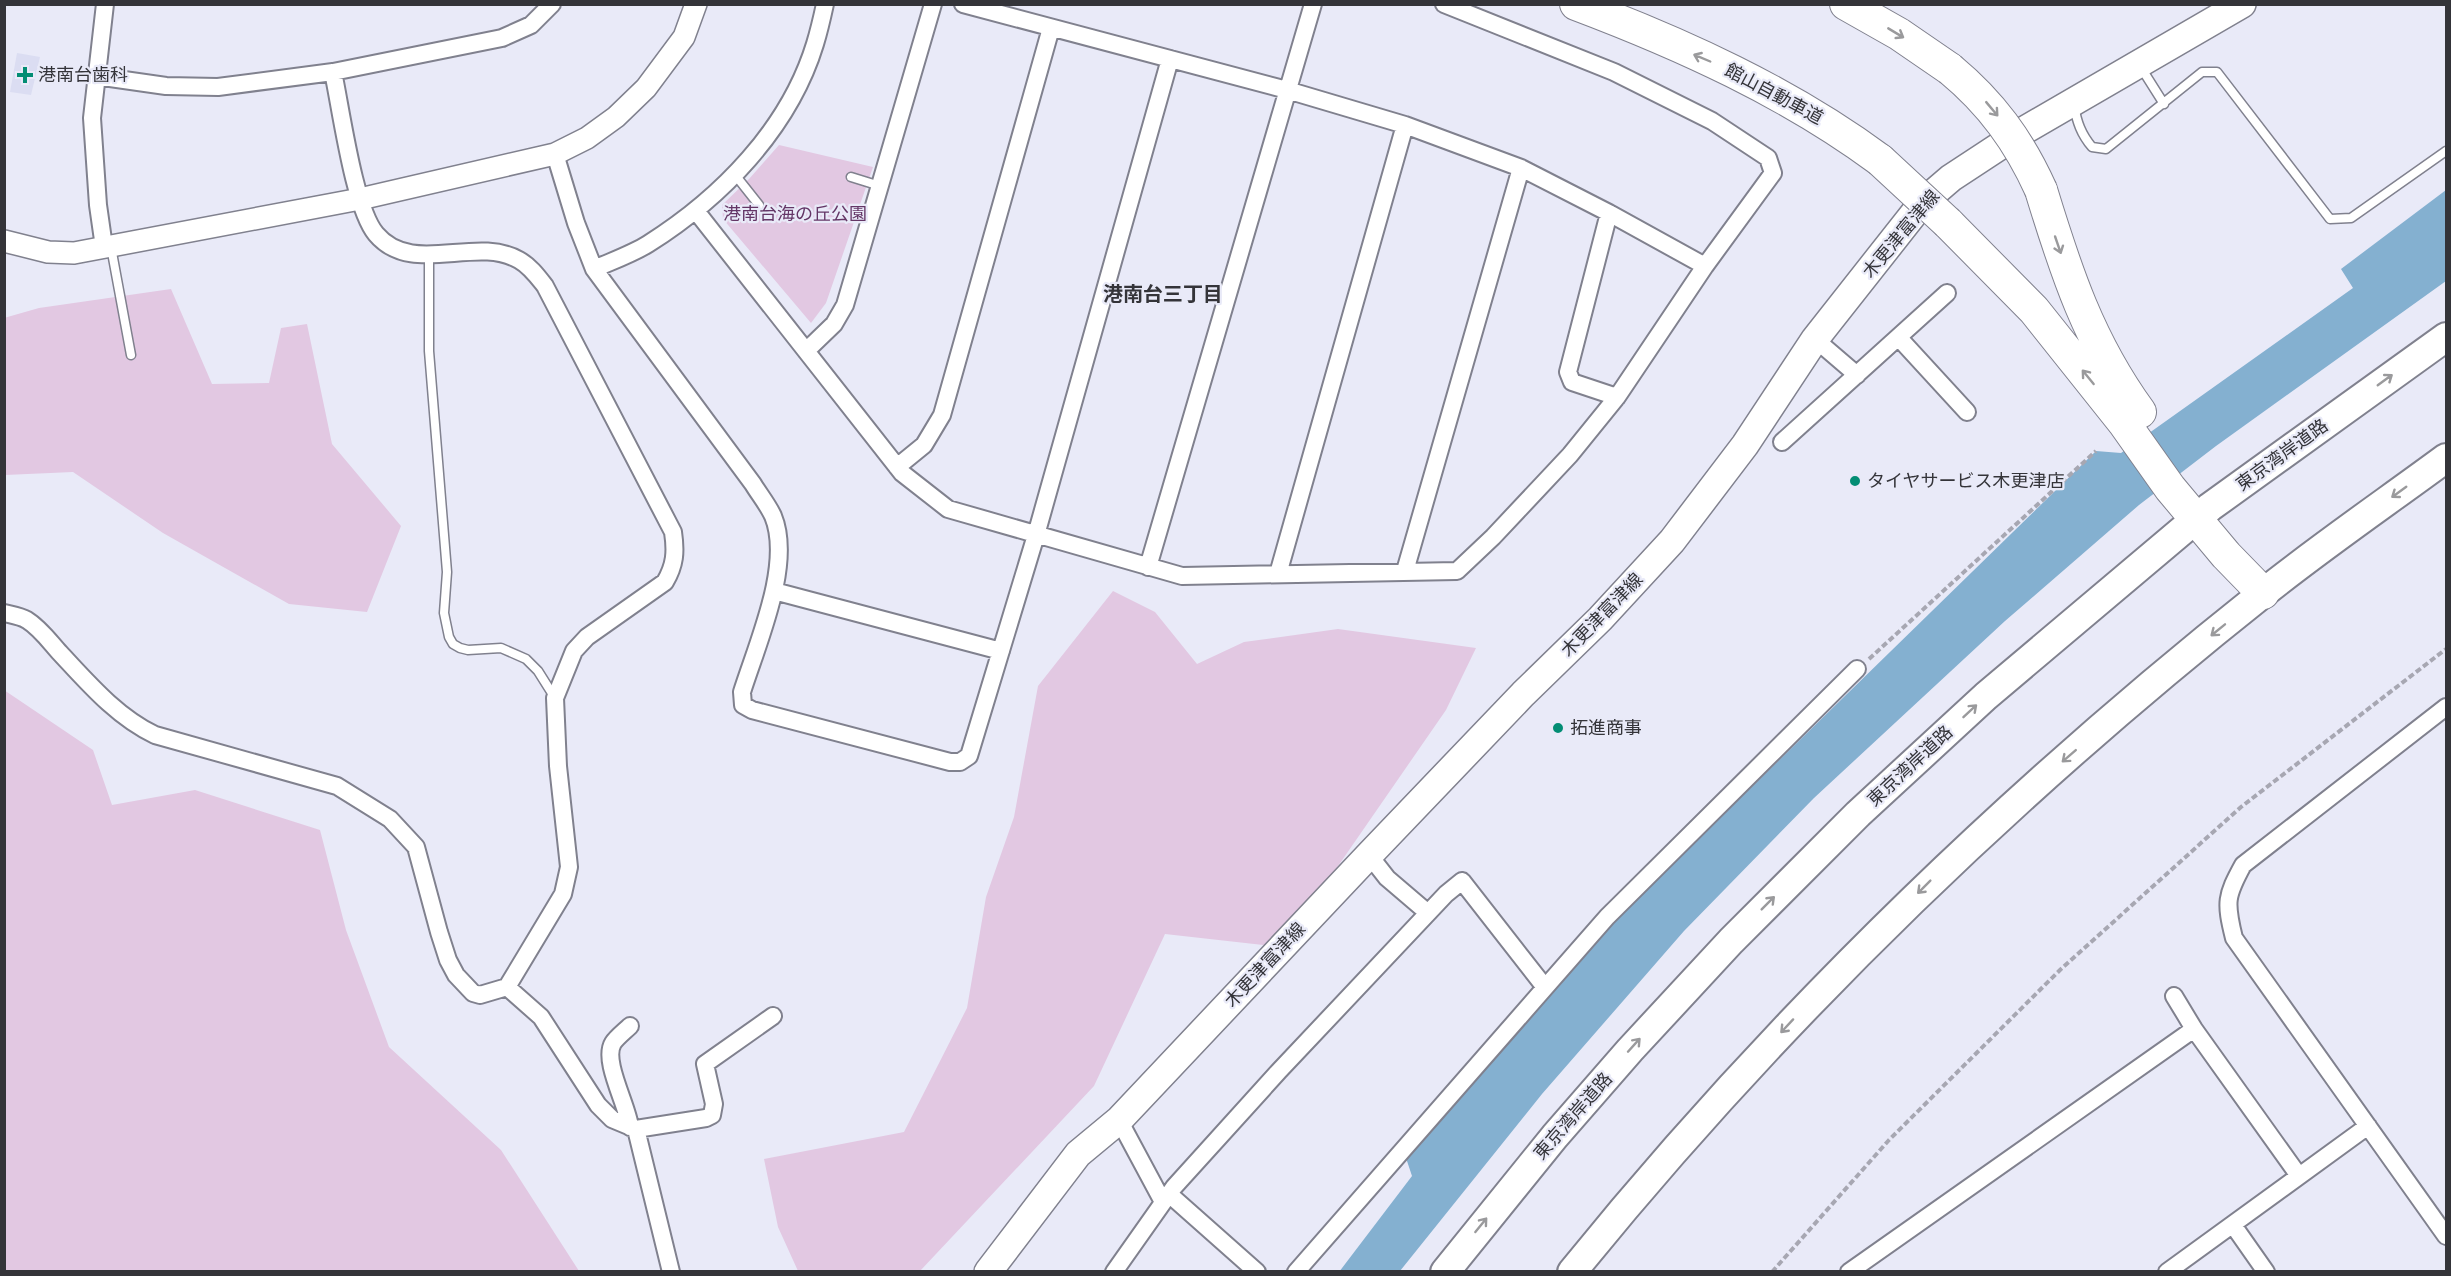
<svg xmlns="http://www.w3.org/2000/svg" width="2451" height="1276" viewBox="0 0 2451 1276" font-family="Arial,'Noto Sans JP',sans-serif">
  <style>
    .built { fill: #dbddf2 }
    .green { fill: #e2c8e2 }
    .water { fill: #84b0d0 }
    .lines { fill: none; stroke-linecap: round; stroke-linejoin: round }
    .service-casing { stroke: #80818e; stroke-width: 11 }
    .minor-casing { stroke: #80818e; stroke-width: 20 }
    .tertiary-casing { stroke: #80818e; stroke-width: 24 }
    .primary-casing { stroke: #80818e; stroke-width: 30 }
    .trunk-casing { stroke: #80818e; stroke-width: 32 }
    .motorway-casing { stroke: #80818e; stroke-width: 34 }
    .path { stroke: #a7a7b2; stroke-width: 4; stroke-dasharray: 6 3; stroke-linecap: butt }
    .service { stroke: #fff; stroke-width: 8 }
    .minor { stroke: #fff; stroke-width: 16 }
    .tertiary { stroke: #fff; stroke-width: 21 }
    .primary { stroke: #fff; stroke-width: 27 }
    .trunk { stroke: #fff; stroke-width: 28 }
    .motorway { stroke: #fff; stroke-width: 32 }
    .motorway-bridge-casing { stroke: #80818e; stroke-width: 34; stroke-linecap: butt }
    .motorway-bridge { stroke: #fff; stroke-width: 32 }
    .oneway { stroke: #9a9a9c }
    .poi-dot { fill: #038d74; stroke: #e9eaf8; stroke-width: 2 }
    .labels { text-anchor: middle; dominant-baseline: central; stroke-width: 4.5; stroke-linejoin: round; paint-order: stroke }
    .poi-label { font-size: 18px; fill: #343439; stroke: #e9eaf8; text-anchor: start }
    .street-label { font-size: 18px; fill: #343439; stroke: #e9eaf8 }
    .park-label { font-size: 18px; fill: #643666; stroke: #e9eaf8 }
    .neighbourhood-label { font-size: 20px; font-weight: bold; fill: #343439; stroke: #e9eaf8 }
  </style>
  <rect width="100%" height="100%" fill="#e9eaf8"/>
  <path class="built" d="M17 53 40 57 31 95 10 92Z"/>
  <path class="green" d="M779 145 873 167 826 303 811 323 723 219 722 205 749 179Z
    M171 289 212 384 269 383 281 328 307 324 332 444 401 526 367 612 289 604 163 533 73 472 5 475 4 318 39 308Z
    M1113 591 1155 612 1197 664 1244 642 1338 629 1476 648 1446 710 1282 947 1165 934 1094 1086 920 1271H798L778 1227 764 1159 904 1132 967 1008 986 897 1014 817 1038 686Z
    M4 690 93 750 112 805 195 790 320 830 346 930 389 1047 501 1150 579 1271H5Z"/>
  <path class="water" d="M2446 190V281L2216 446 2139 505 2005 621 1814 798 1684 931 1542 1094 1400 1271 1339 1272 1412 1176 1406 1158 1608 927 2096 451 2121 453 2353 288 2341 269Z"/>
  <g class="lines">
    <g class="service-casing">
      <path id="service" d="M2140 66 2164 104
        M2074 106C2077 122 2081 134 2092 147L2106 149 2202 72H2217L2330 219 2351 218 2446 151
        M736 176 759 205
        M851 177 880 186
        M111 247 131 355
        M429 254V351L447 572 444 613 449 637 453 644 460 648 468 650 501 648 526 659 538 671 555 698"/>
    </g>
    <g class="minor-casing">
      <path id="minor" d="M963 4 1287 90 1405 125 1521 168 1609 213 1705 266
        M96 76 166 86 218 87 333 72 502 38 531 25 552 4
        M555 154 576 223 594 269 753 484C759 494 768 505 773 516 793 564 757 644 742 692L743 705 752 710 950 762H960L969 756 1036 535 1170 59
        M696 211 902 473 948 509 1182 576 1457 571 1493 537 1570 455 1617 397 1705 266 1773 173 1768 158 1712 121 1614 72 1444 4
        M1609 213 1568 372 1572 382 1617 397
        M104 247 98 205 92 118 105 4
        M594 269C612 261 632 254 648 244 721 198 789 129 815 44 819 31 822 18 825 4
        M1899 338 1967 412
        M1815 339 1857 375
        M806 351 834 324 845 305 933 4
        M1782 442 1947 293
        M897 467 924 445 942 415 1051 28
        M1148 567 1313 4
        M1405 571 1521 168
        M1278 574 1405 125
        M774 591 1001 651
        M4 613C12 615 20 616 27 620 40 628 50 642 60 653 88 683 117 717 155 735L337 786 390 819 416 847 439 932 448 960 456 975 473 993 480 995 507 987 563 894 569 867 558 766 555 698 574 651 587 637 665 582C675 565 676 552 673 532L545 286C538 277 530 266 519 260 475 235 412 277 376 234 354 208 341 109 333 72
        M2446 707 2243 865C2226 896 2225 902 2234 938L2446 1236
        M1369 855 1387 878 1428 913
        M507 987 541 1017 598 1105 612 1119 636 1129 671 1272
        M2174 996 2194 1029 2299 1176
        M1119 1120 1163 1202
        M630 1127C628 1106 602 1061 613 1043 617 1037 625 1031 630 1026
        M636 1129 706 1118 712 1115 714 1104 705 1064 773 1016
        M1169 1194 1257 1272
        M2233 1225 2266 1272
        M1114 1272 1174 1187 1279 1071 1446 894 1462 881 1544 986
        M1296 1272 1607 917 1857 669
        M1849 1272 2194 1029
        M2167 1272 2368 1126"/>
    </g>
    <g class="tertiary-casing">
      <path id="tertiary" d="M4 241 48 252 74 253 360 199 555 154 587 138 616 117 646 88 684 37 696 4"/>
    </g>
    <g class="primary-casing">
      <path id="primary" d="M988 1272 1078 1154 1119 1120 1369 855 1523 694 1600 619 1672 541 1745 445 1815 339 1923 202 1951 178 2018 134 2242 4"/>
    </g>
    <g class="trunk-casing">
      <path id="trunk" d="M1445 1272 1555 1136 1630 1050 1731 941 1858 814 1986 696 2210 507 2446 337
        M1572 1272C1776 1020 2009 795 2262 594 2322 546 2385 503 2446 458"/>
    </g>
    <g class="motorway-casing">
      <path id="motorway" d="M1576 4C1682 44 1788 92 1880 160
        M1846 4 1899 34 1950 69
        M2041 190C2066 272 2089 342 2140 412
        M1948 223 2034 310 2124 423 2170 488 2226 555 2263 593"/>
    </g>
    <path class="path" d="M1869 659 2096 451
      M1772 1272 1889 1140 2060 970 2241 807 2446 649"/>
    <use href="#service" class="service"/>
    <use href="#minor" class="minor"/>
    <use href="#tertiary" class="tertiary"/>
    <use href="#primary" class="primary"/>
    <use href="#trunk" class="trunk"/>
    <use href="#motorway" class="motorway"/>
    <g class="motorway-bridge-casing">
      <path id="motorway-bridge" d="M1950 69C1991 103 2019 141 2041 190
        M1880 160 1948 223"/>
    </g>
    <use href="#motorway-bridge" class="motorway-bridge"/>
  </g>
  <defs><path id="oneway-shaft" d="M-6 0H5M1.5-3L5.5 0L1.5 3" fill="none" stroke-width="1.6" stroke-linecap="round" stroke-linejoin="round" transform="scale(1.5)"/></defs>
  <g class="oneway">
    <use href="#oneway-shaft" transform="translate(1896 33) rotate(31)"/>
    <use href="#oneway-shaft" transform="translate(1702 58) rotate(-157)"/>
    <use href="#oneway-shaft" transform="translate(1992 109) rotate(50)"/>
    <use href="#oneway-shaft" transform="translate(2058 245) rotate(71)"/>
    <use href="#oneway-shaft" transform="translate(2088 377) rotate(-129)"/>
    <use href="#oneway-shaft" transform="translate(2385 380) rotate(-36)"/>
    <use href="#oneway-shaft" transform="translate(2399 492) rotate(144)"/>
    <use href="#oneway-shaft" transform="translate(2218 630) rotate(141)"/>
    <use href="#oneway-shaft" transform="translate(1970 711) rotate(-43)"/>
    <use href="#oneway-shaft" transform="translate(2069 756) rotate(139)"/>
    <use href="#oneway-shaft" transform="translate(1924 887) rotate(135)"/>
    <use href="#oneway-shaft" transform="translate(1768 903) rotate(-45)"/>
    <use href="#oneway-shaft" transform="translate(1787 1026) rotate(133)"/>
    <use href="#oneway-shaft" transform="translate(1634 1045) rotate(-48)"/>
    <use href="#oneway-shaft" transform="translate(1481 1225) rotate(-51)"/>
  </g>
  <g class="poi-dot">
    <path d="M22 66h6v6h6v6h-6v6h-6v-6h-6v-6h6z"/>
    <circle cx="1855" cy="481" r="6"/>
    <circle cx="1558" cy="728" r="6"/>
  </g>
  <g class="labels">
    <g class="poi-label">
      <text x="38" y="75">港南台歯科</text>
      <text x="1867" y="481">タイヤサービス木更津店</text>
      <text x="1570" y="728">拓進商事</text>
    </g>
    <g class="street-label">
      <text transform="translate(1774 94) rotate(28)">館山自動車道</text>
      <text transform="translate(1901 234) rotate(-50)">木更津富津線</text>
      <text transform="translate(2282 455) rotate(-36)">東京湾岸道路</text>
      <text transform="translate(1602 615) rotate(-46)">木更津富津線</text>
      <text transform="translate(1910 766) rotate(-43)">東京湾岸道路</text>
      <text transform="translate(1265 965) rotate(-47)">木更津富津線</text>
      <text transform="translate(1573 1116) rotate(-49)">東京湾岸道路</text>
    </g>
    <g class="park-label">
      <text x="795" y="214">港南台海の丘公園</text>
    </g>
    <g class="neighbourhood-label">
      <text x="1163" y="294">港南台三丁目</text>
    </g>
  </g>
  <rect width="2451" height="1276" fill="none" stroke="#343439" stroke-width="12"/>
</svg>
